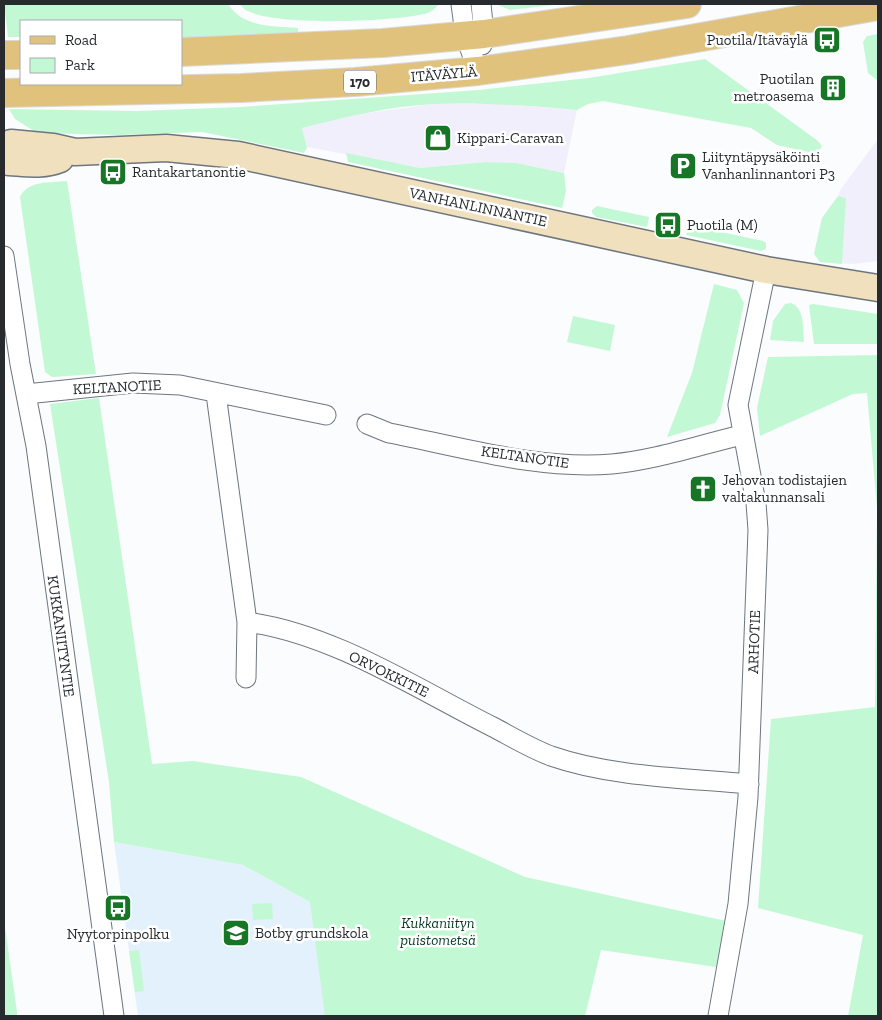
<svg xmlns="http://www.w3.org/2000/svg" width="882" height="1020" viewBox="0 0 882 1020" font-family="'Zilla Slab',serif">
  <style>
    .commercial { fill: #f2effd }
    .built { fill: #e3f1fc }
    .green { fill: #c3f8d4 }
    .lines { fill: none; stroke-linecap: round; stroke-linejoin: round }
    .street-casing { stroke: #6d767e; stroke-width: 21 }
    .secondary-casing { stroke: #6d767e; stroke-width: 29 }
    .primary-casing { stroke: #d8d9d9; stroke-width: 30 }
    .street { stroke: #fff; stroke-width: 19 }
    .secondary { stroke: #f0e0be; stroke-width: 26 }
    .primary { stroke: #e0c27c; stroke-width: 28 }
    .labels { text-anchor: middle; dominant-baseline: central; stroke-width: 5; stroke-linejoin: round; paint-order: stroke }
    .shield { fill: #fff; stroke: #686b6d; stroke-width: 1 }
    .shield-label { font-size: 14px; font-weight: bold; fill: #272b2e }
    .poi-label { font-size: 15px; fill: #272b2e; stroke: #fff; text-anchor: start }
    .street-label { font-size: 15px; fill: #272b2e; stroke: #fff }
    .park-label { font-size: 15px; font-style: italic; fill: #03391f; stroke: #fff }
  </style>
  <rect width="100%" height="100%" fill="#fafcfe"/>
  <path class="commercial" d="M433 104H501L577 110 564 173 516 163 485 162 420 168 307 147 302 128 352 115Z
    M878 139V261L854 264 820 262 814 254 822 218 838 197 840 190Z"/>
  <path class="built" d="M114 842 243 865 310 902 346 1016H138Z"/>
  <path class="green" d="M4 4H228C243 28 274 26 298 28V37L181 39V21H21V37H8Z
    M239 4H439C435 9 430 13 424 14 389 22 278 26 248 11 244 10 242 6 239 4Z
    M496 4H562L510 10Z
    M878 34V81L868 73 863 42 867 36Z
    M705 59 818 141 822 146 817 154 777 145 751 128 603 101 588 104 577 110C530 106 482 102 435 104 390 106 345 117 302 128L307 147 304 153 202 132 119 135 37 133 15 119 9 109 137 111 241 107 479 90 589 78Z
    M346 153 420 168 485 162 516 163 564 173 566 191 562 208 348 162Z
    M67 181 96 374 52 377 45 372 20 197C28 180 50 183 67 181Z
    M838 196 846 198 842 264 820 262 814 254 822 218Z
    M597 206 649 217 647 227 596 217 592 213V210Z
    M688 225 763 241 766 243V249L761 251 686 235Z
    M714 284 737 290 744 303 720 415 715 423 667 437 692 373Z
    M791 303C805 308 803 330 804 342L770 340 773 321 785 304Z
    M813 304 878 314V344H814L809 305Z
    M573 316 615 325 610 351 567 342Z
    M878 355V1016H848L863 935 758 908 771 719 875 707 877 508 867 393 853 394 760 436 757 408 768 357Z
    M99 398 152 764 193 761 301 777 525 877 726 921 716 967 601 950 585 1016H325L310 902 243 865 114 842 109 782 50 404Z
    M272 903 273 919 253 920 252 904Z
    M4 920 17 1012V1016H4Z
    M139 950 144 991 135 992 129 951Z"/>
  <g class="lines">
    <g class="street-casing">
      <path id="street" d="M461 4 465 35 478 71
        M481 4 484 34 482 45
        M4 256 20 364 36 446 114 1016
        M26 394 133 383 180 385 326 415
        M216 394 247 622C332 633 417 689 493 727 512 737 530 748 551 756 611 777 685 778 749 784
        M367 424 389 433C462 447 537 470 612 464 656 460 699 445 742 435
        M246 678 247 622
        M718 1016 738 904 748 797 758 530 756 503 738 405 766 270"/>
    </g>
    <g class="secondary-casing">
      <path id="secondary" d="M11 143 53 147 75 152 166 148 238 155 766 270 878 288
        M9 162C26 163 43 166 60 159"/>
    </g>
    <g class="primary-casing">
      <path id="primary" d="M181 52 383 43 484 34 687 4
        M4 55H21
        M4 93 241 88 355 82 478 71 628 50 878 6"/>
    </g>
    <use href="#street" class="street"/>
    <use href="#secondary" class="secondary"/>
    <use href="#primary" class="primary"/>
  </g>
  <defs>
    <g id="bus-square" transform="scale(1.4375)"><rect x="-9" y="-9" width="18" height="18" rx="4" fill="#167626" stroke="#fff"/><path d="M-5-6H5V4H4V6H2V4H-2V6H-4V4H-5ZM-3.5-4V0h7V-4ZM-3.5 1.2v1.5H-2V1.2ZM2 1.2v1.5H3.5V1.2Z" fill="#fff"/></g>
    <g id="building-square" transform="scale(1.4375)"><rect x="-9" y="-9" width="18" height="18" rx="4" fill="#167626" stroke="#fff"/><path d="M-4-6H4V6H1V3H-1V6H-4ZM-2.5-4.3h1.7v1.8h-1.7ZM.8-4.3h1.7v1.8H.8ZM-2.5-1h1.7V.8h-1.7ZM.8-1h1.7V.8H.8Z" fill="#fff"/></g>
    <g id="shop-square" transform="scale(1.4375)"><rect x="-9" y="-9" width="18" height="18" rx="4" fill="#167626" stroke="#fff"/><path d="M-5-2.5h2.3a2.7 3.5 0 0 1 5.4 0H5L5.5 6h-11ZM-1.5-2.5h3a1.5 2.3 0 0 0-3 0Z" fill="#fff"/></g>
    <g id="parking-square" transform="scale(1.4375)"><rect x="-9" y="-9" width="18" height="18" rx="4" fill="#167626" stroke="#fff"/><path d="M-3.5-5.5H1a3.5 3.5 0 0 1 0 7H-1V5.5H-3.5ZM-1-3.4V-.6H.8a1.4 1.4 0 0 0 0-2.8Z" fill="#fff"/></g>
    <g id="church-square" transform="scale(1.4375)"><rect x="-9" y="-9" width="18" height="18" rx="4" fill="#167626" stroke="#fff"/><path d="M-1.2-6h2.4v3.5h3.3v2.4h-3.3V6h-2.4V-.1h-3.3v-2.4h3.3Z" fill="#fff"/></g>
    <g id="school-square" transform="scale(1.4375)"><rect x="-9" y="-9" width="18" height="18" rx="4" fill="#167626" stroke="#fff"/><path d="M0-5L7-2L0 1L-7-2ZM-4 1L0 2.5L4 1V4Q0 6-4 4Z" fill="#fff"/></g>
  </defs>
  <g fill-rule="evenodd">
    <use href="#bus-square" x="827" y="40"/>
    <use href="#building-square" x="833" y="88"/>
    <use href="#shop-square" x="438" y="138"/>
    <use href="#parking-square" x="683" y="166"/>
    <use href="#bus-square" x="113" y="172"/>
    <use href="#bus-square" x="668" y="225"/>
    <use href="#church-square" x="703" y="489"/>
    <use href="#bus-square" x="118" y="908"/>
    <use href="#school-square" x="236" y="933"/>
  </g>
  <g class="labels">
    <rect class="shield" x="344" y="70.5" width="32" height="23" rx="4"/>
    <g class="shield-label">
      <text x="360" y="82">170</text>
    </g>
    <g class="poi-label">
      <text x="808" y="40" text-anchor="end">Puotila/Itäväylä</text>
      <text x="814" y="79" text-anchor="end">Puotilan<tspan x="814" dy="17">metroasema</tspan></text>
      <text x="457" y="138">Kippari-Caravan</text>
      <text x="702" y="157">Liityntäpysäköinti<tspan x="702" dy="17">Vanhanlinnantori P3</tspan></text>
      <text x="132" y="172">Rantakartanontie</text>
      <text x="687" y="225">Puotila (M)</text>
      <text x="722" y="480">Jehovan todistajien<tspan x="722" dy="17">valtakunnansali</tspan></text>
      <text x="255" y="933">Botby grundskola</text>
      <text x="118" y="934" text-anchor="middle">Nyytorpinpolku</text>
    </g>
    <g class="street-label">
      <text transform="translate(444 74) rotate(-5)">ITÄVÄYLÄ</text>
      <text transform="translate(478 207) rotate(12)">VANHANLINNANTIE</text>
      <text transform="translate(117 387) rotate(-3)">KELTANOTIE</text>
      <text transform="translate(525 457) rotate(8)">KELTANOTIE</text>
      <text transform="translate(61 636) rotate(82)">KUKKANIITYNTIE</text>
      <text transform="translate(754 642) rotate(-88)">ARHOTIE</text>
      <text transform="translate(389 674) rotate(26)">ORVOKKITIE</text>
    </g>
    <g class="park-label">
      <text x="438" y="923">Kukkaniityn<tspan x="438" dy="17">puistometsä</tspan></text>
    </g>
  </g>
  <rect width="882" height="1020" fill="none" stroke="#272b2e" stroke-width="10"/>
  <rect x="20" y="20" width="162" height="65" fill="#ffffff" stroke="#a9aaab"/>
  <rect x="30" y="36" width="25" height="8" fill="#e0c27c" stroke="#a9aaab"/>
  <text x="65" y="45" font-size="15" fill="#272b2e">Road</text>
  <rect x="30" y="58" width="25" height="15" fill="#c3f8d4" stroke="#a9aaab"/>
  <text x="65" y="70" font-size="15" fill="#272b2e">Park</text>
</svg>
